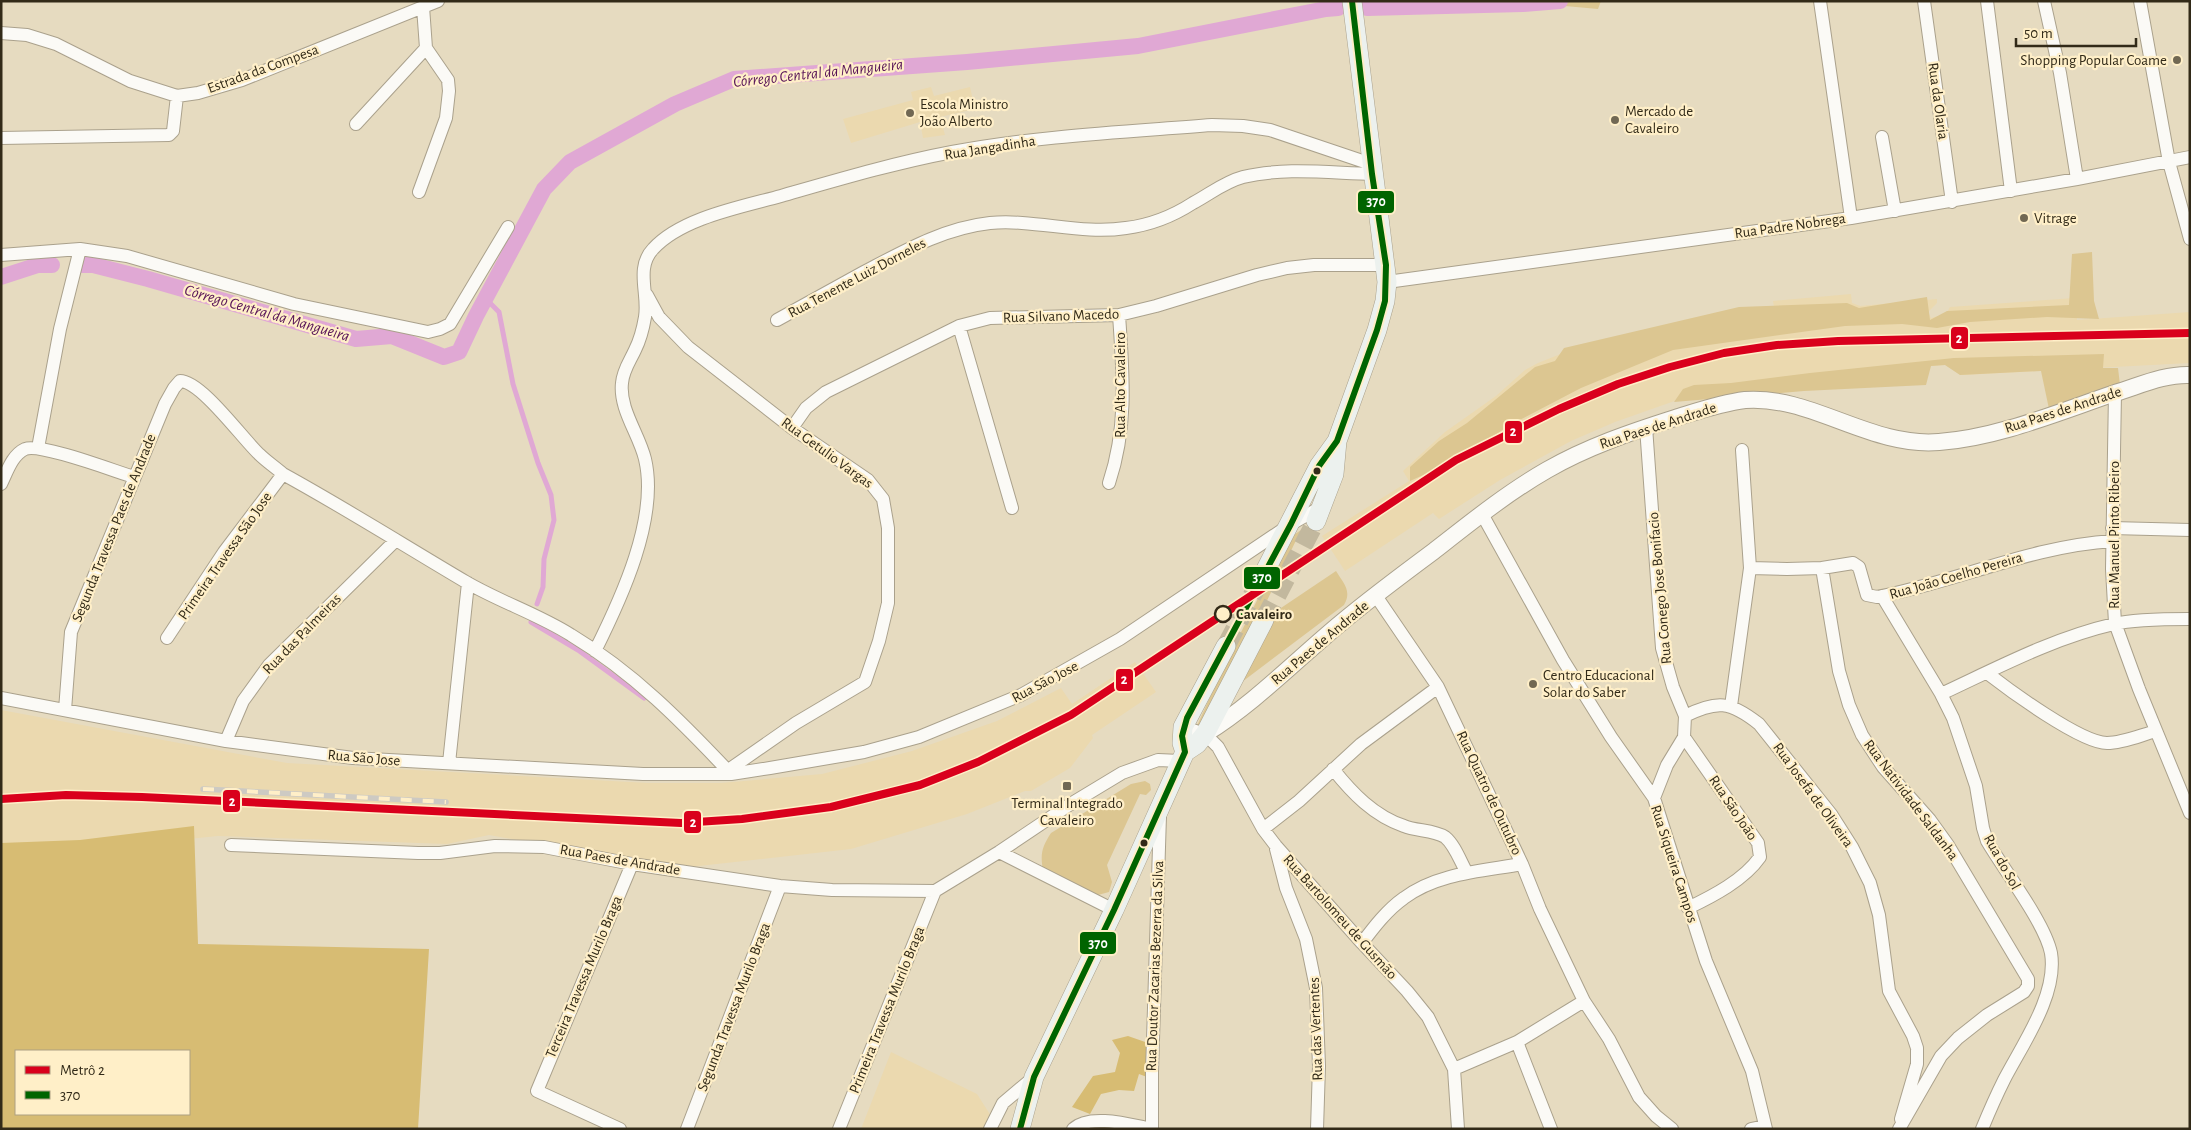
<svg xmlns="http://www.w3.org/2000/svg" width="2191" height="1130" viewBox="0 0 2191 1130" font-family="'Alegreya Sans',sans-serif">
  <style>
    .built { fill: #ebd9af }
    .green { fill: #dcc691 }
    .forest { fill: #d7bc73; fill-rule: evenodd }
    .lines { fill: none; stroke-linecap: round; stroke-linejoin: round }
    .stream { stroke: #e0a8d4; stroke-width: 5 }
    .canal { stroke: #e0a8d4; stroke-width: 16 }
    .secondary-tunnel { stroke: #c2b89e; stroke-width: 19; stroke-dasharray: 19 9; stroke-linecap: butt }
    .minor-casing { stroke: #aaa18c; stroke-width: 14 }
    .tertiary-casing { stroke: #aaa18c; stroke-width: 18 }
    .secondary-casing { stroke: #aaa18c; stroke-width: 20 }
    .minor { stroke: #fbfaf6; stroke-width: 12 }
    .tertiary { stroke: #fbfaf6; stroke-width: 16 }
    .secondary { stroke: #ecf1ee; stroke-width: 19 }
    .rail-casing { stroke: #cdcac3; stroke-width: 5.5 }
    .rail { stroke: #ffefc8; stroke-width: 4; stroke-dasharray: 11; stroke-linecap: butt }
    .bus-1-casing { stroke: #ffefc8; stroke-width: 10 }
    .bus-1 { stroke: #006400; stroke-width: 6 }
    .metro-1-casing { stroke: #ffefc8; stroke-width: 11 }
    .metro-1 { stroke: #d9001c; stroke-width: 8 }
    .poi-dot { fill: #716853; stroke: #ffefc8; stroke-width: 2 }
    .bus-dot { fill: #322a18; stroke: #ffefc8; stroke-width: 2 }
    .stop-dot { fill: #ffefc8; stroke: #322a18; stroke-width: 2.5 }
    .labels { text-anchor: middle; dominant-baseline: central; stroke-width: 4.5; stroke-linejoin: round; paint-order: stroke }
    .poi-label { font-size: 15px; fill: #322a18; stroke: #ffefc8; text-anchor: start }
    .street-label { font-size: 15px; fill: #322a18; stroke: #ffefc8 }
    .stop-label { font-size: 15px; font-weight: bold; fill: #322a18; stroke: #ffefc8; text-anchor: start }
    .water-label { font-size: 16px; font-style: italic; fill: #571357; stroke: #ffefc8 }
    .line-badge { stroke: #ffefc8; stroke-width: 2 }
    .badge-label { font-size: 14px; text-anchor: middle; font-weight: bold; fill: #fff }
  </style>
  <rect width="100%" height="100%" fill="#e6dbc0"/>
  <path class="built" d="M931 87 934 96 970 87 975 109 940 117 945 135 923 138 920 122 851 143 843 119 913 100 911 92Z
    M1851 294 1852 303 1860 306 1937 299V303L1928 312 1931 318 1946 314 1950 307 2074 298 2077 320 2190 312V363L1963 375 1945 365 1931 366 1926 371 1686 397 1615 422 1571 441 1500 480 1439 519 1433 513 1345 571 1322 536 1409 481 1403 471 1419 456 1445 432 1496 396 1525 370 1538 363 1563 353 1774 307 1773 301Z
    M1135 662 1156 692 1092 735 1093 738 1070 768 1031 791H1025L967 814 851 849 690 867 644 862 489 835 447 844 218 836 19 856 1 855V710L287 763 648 783H721L822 774 912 751 997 721 1061 688 1072 704Z
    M891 1052 977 1094 991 1116 986 1129H861Z"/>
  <path class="green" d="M1556 1H1601L1598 9 1565 6Z
    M2092 252 2094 301 2099 319 2047 317 1970 322 1937 328 1902 324 1845 326 1673 350 1581 388 1508 426 1467 455 1410 481V467L1439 441 1467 423 1535 367 1555 361 1564 348 1739 307 1847 303 1859 308 1927 297 1930 320 1947 311 2069 305 2072 254Z
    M2104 354 2103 368H2118L2120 385 2049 409 2041 371 1960 375 1945 365 1931 366 1926 385 1804 391 1674 402 1683 389 1694 385 1731 383 1810 373 1954 358Z
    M1301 530 1208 723 1195 730 1229 656 1288 539Z
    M1336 571C1344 584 1352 591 1344 605L1238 685 1272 614Z
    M1145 781 1150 784 1151 790 1146 795 1140 794 1107 865 1112 882 1109 892 1098 895 1043 870C1040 854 1042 847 1051 833L1131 784Z"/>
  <path class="forest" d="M194 826 198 944 429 949 418 1129H1V843L80 840ZM16 1051H189V1114H16Z
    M1128 1036 1148 1043 1147 1077 1139 1074 1134 1091 1119 1090 1101 1094 1090 1114 1072 1107 1093 1076 1115 1072 1120 1053 1112 1040Z"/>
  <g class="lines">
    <path class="stream" d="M485 298 499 312 513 384 538 463 551 495 554 520 544 559 543 587 537 604
      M531 622 578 650 644 698"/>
    <path class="canal" d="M1367 8 1523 4 1560 1
      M79 265H93L148 279 356 339 392 336 444 357 459 352 476 316 544 189 570 162 675 104 734 79 967 62 1138 46 1326 9 1338 8
      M1 277 38 265H52"/>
    <path class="secondary-tunnel" d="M1264 620 1316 521
      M1226 646 1262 577"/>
    <g class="minor-casing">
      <path id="minor" d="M1820 1 1851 218
        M1924 1 1952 202
        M1987 1 2011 191
        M2044 1 2060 73 2077 179
        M2140 1 2169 162 2190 239
        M1 33 27 35 56 44 130 81 177 96 198 93 242 80 438 1
        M356 124 426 48
        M1882 137 1895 211
        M1 138 169 135 173 131 177 96
        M419 192 446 118 449 91 448 80 426 48 423 7
        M1 255 80 249 127 256 294 304 428 332 440 329 450 324 508 227
        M1387 282 1851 218 2077 179 2190 157
        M647 295 659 317 688 347 792 428 868 480 883 499 888 528V603L879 641 865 682 796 723 727 771
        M777 320C806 304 835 288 864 272 904 251 944 228 990 223 1036 219 1081 235 1126 228 1150 225 1173 216 1193 203 1210 194 1224 182 1243 177 1284 167 1330 173 1372 174
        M959 326 1012 508
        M2115 393 2112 569 2115 623 2139 689 2190 813
        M1646 427 1662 648 1673 687 1685 716 1684 737 1667 765 1654 798
        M792 428 806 408 826 392 959 326 990 318 1119 315 1156 306 1257 275 1287 268 1314 265H1386
        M38 448 60 329 80 249
        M1109 483C1128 426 1123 374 1119 315
        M1 484C7 472 12 455 25 449 41 443 114 471 134 477
        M1482 514 1563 660 1611 737 1654 798 1706 961 1752 1071 1766 1129
        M2112 528 2190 530
        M1750 568 1787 569 1822 568 1853 563 1859 567 1867 595 1877 597C1956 582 2031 546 2113 541
        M1822 568 1839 671 1849 705 1862 735 1883 767 1930 820 1948 845 2028 979V986L2024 992 1987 1015 1958 1038 1941 1056 1899 1129
        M1376 596 1438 687 1522 864 1540 909 1584 1001 1609 1039 1639 1097 1656 1116 1672 1129
        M1882 596 1941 694 1953 718 1976 786 1983 828 1987 841C2004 870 2045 923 2051 953 2058 995 2022 1045 2004 1080 1996 1096 1989 1112 1982 1129
        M167 638 224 552 283 474
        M595 651C621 599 659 518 645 459 639 434 619 409 622 383 623 370 630 361 635 350 640 340 643 329 645 317 649 294 635 268 653 249 681 218 741 207 781 196 837 180 894 163 952 152 1037 136 1125 132 1212 125L1243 126 1270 130 1371 164
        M1987 673C2009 690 2081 743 2107 743 2123 743 2141 735 2156 731
        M1941 694C1997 668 2053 638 2114 624 2134 619 2168 619 2190 619
        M1 698 226 741 353 758 643 774H731L770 768 864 752 919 737 1021 695 1120 639 1291 524 1323 506
        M1731 706 1750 568 1742 450
        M65 710 71 632 165 404 174 388 180 381C201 381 242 438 259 454 266 461 275 467 283 474 345 508 405 546 466 582 500 602 538 614 571 635 634 673 681 721 731 774
        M1685 716C1717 700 1730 701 1759 724L1831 814 1852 847 1870 883 1879 915 1889 991 1913 1036 1917 1048V1064L1901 1119
        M1183 727 1205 734 1218 747 1263 829 1276 846 1362 943 1407 991 1428 1017 1454 1069 1458 1129
        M1684 737 1758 843 1760 857C1744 880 1713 896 1688 908
        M226 741 243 701 269 665 396 540
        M449 763 468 583
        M1333 769C1352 793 1374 816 1404 826 1416 831 1434 830 1445 837 1455 845 1461 863 1467 873
        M1263 829 1299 801 1361 744 1438 687
        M231 845 418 853H440L495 846 544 847 632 864 780 886 832 890 935 891 999 852 1069 805 1122 773 1158 760 1180 761
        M1276 849 1286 888 1306 939 1316 988 1319 1066 1317 1129
        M999 852 1114 910
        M1362 943C1374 927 1387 910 1404 898 1437 873 1483 871 1522 864
        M1517 1042 1551 1129
        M1454 1069 1517 1042 1584 1001
        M620 1129 537 1091 632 864
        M687 1129 780 886
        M839 1129 935 891
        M990 1129 1003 1103 1034 1077
        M1073 1129C1090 1113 1131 1125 1152 1129
        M1152 1129V1072L1160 815
        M1751 1129 1765 1126"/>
    </g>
    <g class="tertiary-casing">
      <path id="tertiary" d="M1205 734C1255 703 1296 660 1342 622 1372 597 1403 574 1434 551 1471 522 1507 493 1547 470 1587 447 1631 432 1675 418 1698 411 1721 403 1745 400 1811 395 1871 448 1939 442 1997 438 2059 412 2115 393 2139 386 2164 374 2190 375"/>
    </g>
    <g class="secondary-casing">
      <path id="secondary" d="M1316 521 1334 474 1337 441 1377 330 1385 301 1387 282 1352 1
        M1262 577 1319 466 1337 441
        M1185 752 1182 743 1183 727 1226 646
        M1020 1129 1034 1077 1114 910 1185 752 1197 744 1205 734 1264 620"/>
    </g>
    <use href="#minor" class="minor"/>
    <use href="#tertiary" class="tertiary"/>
    <use href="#secondary" class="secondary"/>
    <g class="rail-casing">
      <path id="rail" d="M203 789 446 802"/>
    </g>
    <use href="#rail" class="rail"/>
    <g class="bus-1-casing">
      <path id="bus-1" d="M1020 1129 1034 1077 1114 910 1185 752 1182 736 1187 718 1291 524 1319 466 1337 441 1377 330 1385 301 1386 265 1372 174 1352 1"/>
    </g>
    <use href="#bus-1" class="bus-1"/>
    <g class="metro-1-casing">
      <path id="metro-1" d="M1 799 66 795 142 797 681 823 742 819 831 807 920 785 978 762 1071 715 1456 460 1559 409 1618 384 1670 367 1724 353 1777 345 1838 341 2190 333"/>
    </g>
    <use href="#metro-1" class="metro-1"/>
  </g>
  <g class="poi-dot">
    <circle cx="2177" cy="60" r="5"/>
    <circle cx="910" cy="113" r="5"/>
    <circle cx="1615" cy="120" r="5"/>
    <circle cx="2024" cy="218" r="5"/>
    <circle cx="1533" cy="684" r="5"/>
    <rect x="1062" y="781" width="10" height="10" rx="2.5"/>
  </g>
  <g class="bus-dot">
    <circle cx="1317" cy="471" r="4.5"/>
    <circle cx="1144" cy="843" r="4.5"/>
  </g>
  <circle class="stop-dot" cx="1223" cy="614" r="8"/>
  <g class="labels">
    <g class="poi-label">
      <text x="2167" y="60" text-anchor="end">Shopping Popular Coame</text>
      <text x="920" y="104">Escola Ministro<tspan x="920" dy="17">João Alberto</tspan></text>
      <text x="1625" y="111">Mercado de<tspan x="1625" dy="17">Cavaleiro</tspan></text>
      <text x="2034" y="218">Vitrage</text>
      <text x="1543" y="675">Centro Educacional<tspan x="1543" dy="17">Solar do Saber</tspan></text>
      <text x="1067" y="803" text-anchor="middle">Terminal Integrado<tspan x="1067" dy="17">Cavaleiro</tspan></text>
    </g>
    <g class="street-label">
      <text transform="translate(263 69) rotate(-20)">Estrada da Compesa</text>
      <text transform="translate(1938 101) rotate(82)">Rua da Olaria</text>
      <text transform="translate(990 148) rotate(-9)">Rua Jangadinha</text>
      <text transform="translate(1790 226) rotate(-8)">Rua Padre Nobrega</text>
      <text transform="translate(857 278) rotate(-28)">Rua Tenente Luiz Dorneles</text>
      <text transform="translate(1061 316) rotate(-2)">Rua Silvano Macedo</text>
      <text transform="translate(1120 385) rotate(-90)">Rua Alto Cavaleiro</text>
      <text transform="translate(2063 410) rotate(-18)">Rua Paes de Andrade</text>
      <text transform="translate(1658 426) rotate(-18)">Rua Paes de Andrade</text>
      <text transform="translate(827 453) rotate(36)">Rua Getulio Vargas</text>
      <text transform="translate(114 528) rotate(-68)">Segunda Travessa Paes de Andrade</text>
      <text transform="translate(2114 535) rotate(-90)">Rua Manuel Pinto Ribeiro</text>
      <text transform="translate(225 556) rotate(-55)">Primeira Travessa São Jose</text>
      <text transform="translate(1956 576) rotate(-16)">Rua João Coelho Pereira</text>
      <text transform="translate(1660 588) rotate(-95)">Rua Conego Jose Bonifacio</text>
      <text transform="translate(302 634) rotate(-46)">Rua das Palmeiras</text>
      <text transform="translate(1320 643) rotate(-40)">Rua Paes de Andrade</text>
      <text transform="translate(1045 682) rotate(-28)">Rua São Jose</text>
      <text transform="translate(364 758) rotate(5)">Rua São Jose</text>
      <text transform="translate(1489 793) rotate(65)">Rua Quatro de Outubro</text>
      <text transform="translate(1813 795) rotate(54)">Rua Josefa de Oliveira</text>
      <text transform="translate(1911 800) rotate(53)">Rua Natividade Saldanha</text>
      <text transform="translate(1733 808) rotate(56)">Rua São João</text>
      <text transform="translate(620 860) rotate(10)">Rua Paes de Andrade</text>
      <text transform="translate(2002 862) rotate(61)">Rua do Sol</text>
      <text transform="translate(1674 864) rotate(72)">Rua Siqueira Campos</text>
      <text transform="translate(1340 917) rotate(48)">Rua Bartolomeu de Gusmão</text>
      <text transform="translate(1155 966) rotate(-88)">Rua Doutor Zacarias Bezerra da Silva</text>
      <text transform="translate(584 977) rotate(-67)">Terceira Travessa Murilo Braga</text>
      <text transform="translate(734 1007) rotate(-69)">Segunda Travessa Murilo Braga</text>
      <text transform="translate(887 1010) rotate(-68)">Primeira Travessa Murilo Braga</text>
      <text transform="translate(1316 1029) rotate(-92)">Rua das Vertentes</text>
    </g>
    <g class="stop-label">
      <text x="1236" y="614">Cavaleiro</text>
    </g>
    <g class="water-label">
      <text transform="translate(818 73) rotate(-6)">Córrego Central da Mangueira</text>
      <text transform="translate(267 313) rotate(16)">Córrego Central da Mangueira</text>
    </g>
  </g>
  <g class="line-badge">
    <rect x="1357" y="190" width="38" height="24" rx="5" fill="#006400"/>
    <rect x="1950" y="326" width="19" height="24" rx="5" fill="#d9001c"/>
    <rect x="1504" y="420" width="19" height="24" rx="5" fill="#d9001c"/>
    <rect x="1243" y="566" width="38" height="24" rx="5" fill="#006400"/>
    <rect x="1115" y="668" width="19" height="24" rx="5" fill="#d9001c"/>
    <rect x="222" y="789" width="19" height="24" rx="5" fill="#d9001c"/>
    <rect x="683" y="810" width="19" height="24" rx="5" fill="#d9001c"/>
    <rect x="1079" y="931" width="38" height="24" rx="5" fill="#006400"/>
  </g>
  <g class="badge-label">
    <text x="1376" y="206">370</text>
    <text x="1959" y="343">2</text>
    <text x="1513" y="436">2</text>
    <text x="1262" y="582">370</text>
    <text x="1124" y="684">2</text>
    <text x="232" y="806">2</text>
    <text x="693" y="827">2</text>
    <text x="1098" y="948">370</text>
  </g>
  <rect width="2191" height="1130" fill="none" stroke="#322a18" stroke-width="5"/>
  <rect x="15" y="1050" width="175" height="65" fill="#ffefc8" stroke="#ada082"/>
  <rect x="25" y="1066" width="25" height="8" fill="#d9001c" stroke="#ada082"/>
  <text x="60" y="1075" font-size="15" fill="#322a18">Metrô 2</text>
  <rect x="25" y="1091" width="25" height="8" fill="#006400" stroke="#ada082"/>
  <text x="60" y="1100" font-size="15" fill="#322a18">370</text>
  <path d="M2016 38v8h120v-8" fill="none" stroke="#322a18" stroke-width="2.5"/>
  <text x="2024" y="38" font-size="15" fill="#322a18" stroke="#ffefc8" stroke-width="4" paint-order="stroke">50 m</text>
</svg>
